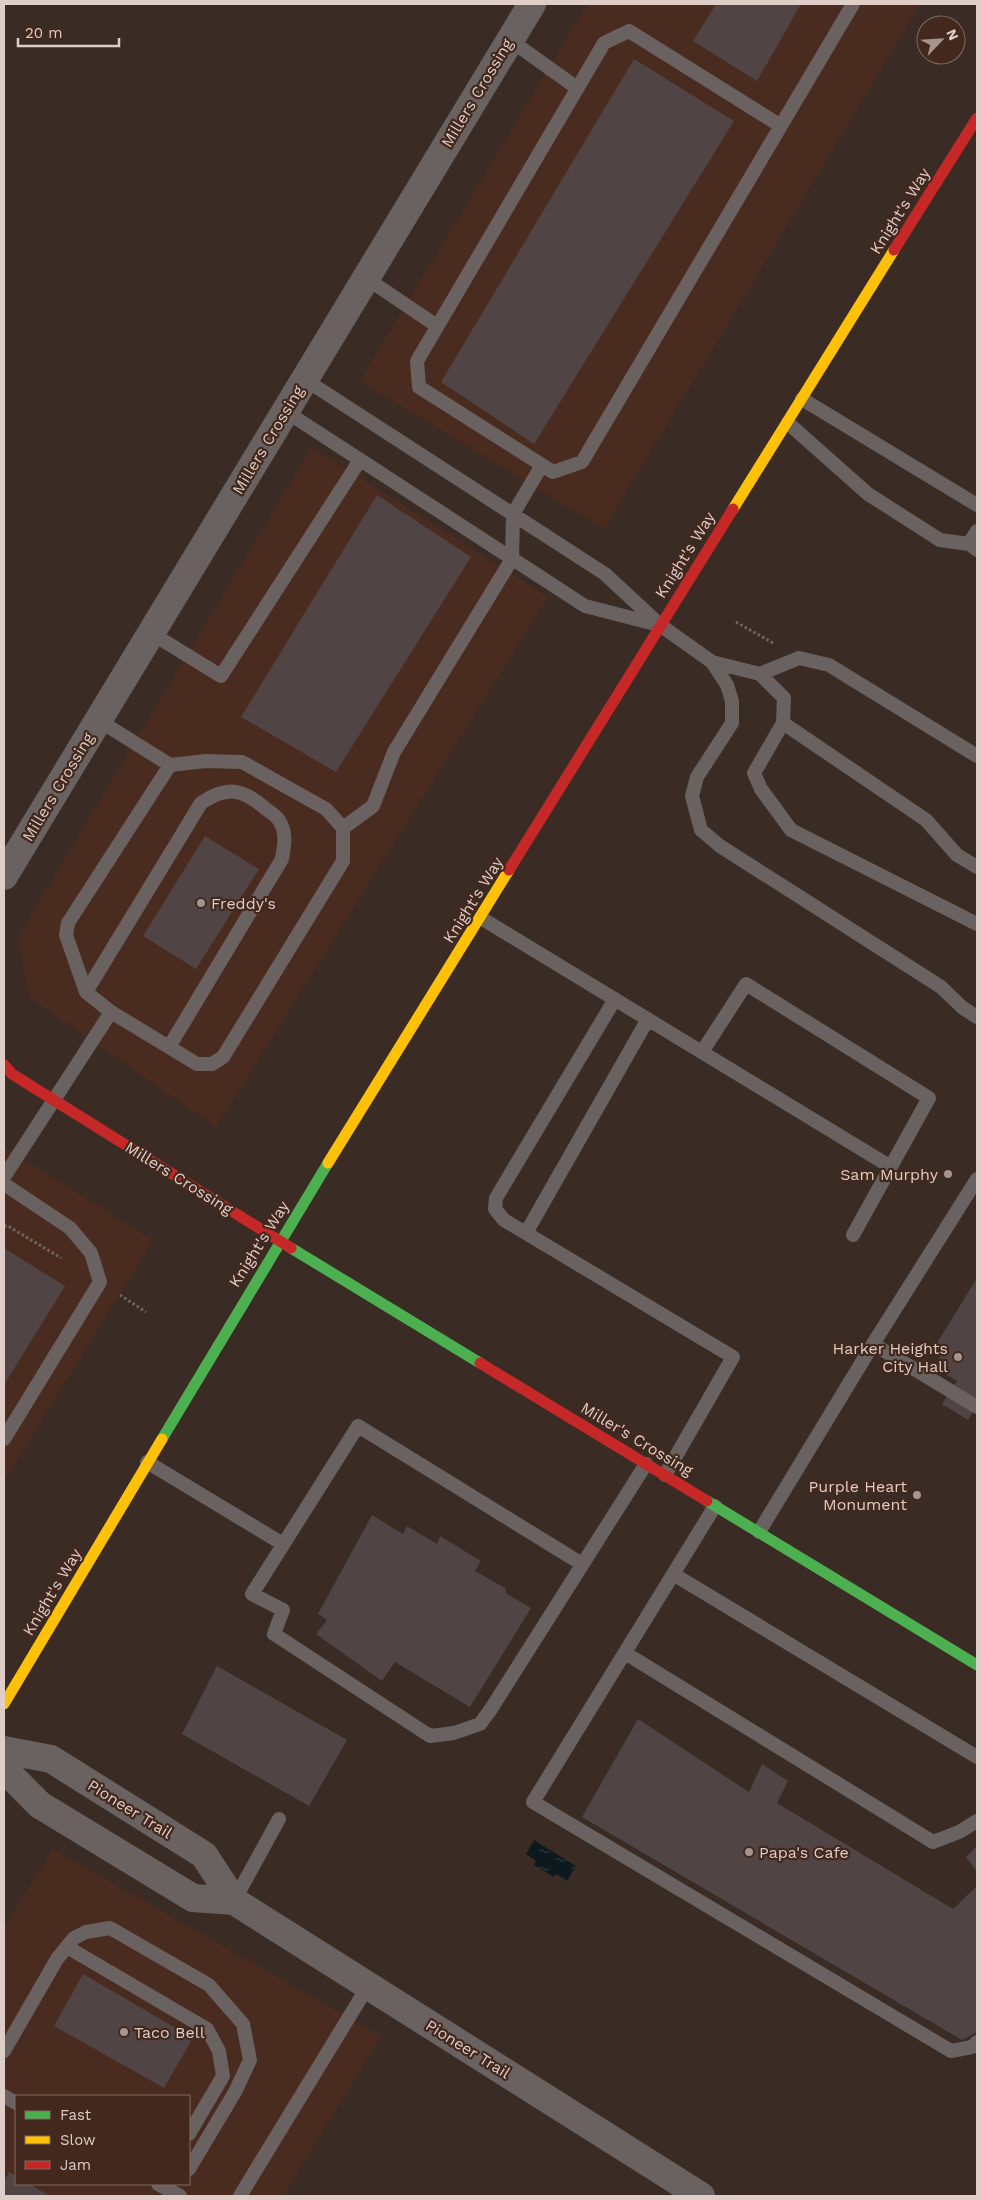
<svg xmlns="http://www.w3.org/2000/svg" width="981" height="2200" viewBox="0 0 981 2200" font-family="'Work Sans',sans-serif">
  <style>
    .built { fill: #4a2b1f; fill-rule: evenodd }
    .water { fill: url(#water-ripples) }
    .building { fill: #504444 }
    .lines { fill: none; stroke-linecap: round; stroke-linejoin: round }
    .path { stroke: #6e6764; stroke-width: 3; stroke-dasharray: 2.5 2.5; stroke-linecap: butt }
    .lane { stroke: #696260; stroke-width: 14 }
    .street { stroke: #696260; stroke-width: 28 }
    .fast { stroke: #4caf50; stroke-width: 11 }
    .slow { stroke: #ffc107; stroke-width: 11 }
    .jam { stroke: #c62828; stroke-width: 11 }
    .poi-dot { fill: #a5958e; stroke: #42281d; stroke-width: 2 }
    .labels { text-anchor: middle; dominant-baseline: central; stroke-width: 4.5; stroke-linejoin: round; paint-order: stroke }
    .street-label { font-size: 16px; fill: #dfcdc7; stroke: #42281d }
    .poi-label { font-size: 16px; fill: #dfcdc7; stroke: #42281d; text-anchor: start }
  </style>
  <defs>
    <pattern id="water-ripples" width="26" height="14" patternUnits="userSpaceOnUse" patternTransform="scale(1.25)"><rect width="26" height="14" fill="#0c1a1f"/><path d="M2 4q2-2 4 0t4 0M15 11q2-2 4 0t4 0" fill="none" stroke="#2f3a3e"/></pattern>
  </defs>
  <rect width="100%" height="100%" fill="#3a2c25"/>
  <path class="built" d="M587 4H920L604 529 360 381Z
    M312 447 548 597 216 1127 30 998 18 937Z
    M4 1147 153 1240 4 1481Z
    M53 1849 381 2036 283 2196H4V1928ZM16 2096H189V2184H16Z"/>
  <path class="water" d="M534 1840 576 1866 567 1881 556 1874 554 1877 534 1865 536 1861 526 1854Z"/>
  <path class="building" d="M716 4H801L757 81 693 41Z
    M634 59 734 121 534 444 441 382Z
    M377 495 471 557 336 772 241 717Z
    M205 836 259 869 196 969 143 936Z
    M4 1248 65 1286 4 1385Z
    M977 1278V1404L968 1420 942 1404 957 1381 934 1367 945 1348 937 1343Z
    M372 1515 403 1534 407 1526 437 1544 440 1536 481 1561 475 1571 505 1588 507 1594 531 1608 470 1707 395 1662 382 1681 316 1634 327 1620 318 1614Z
    M217 1666 347 1740 309 1806 182 1734Z
    M638 1719 749 1792 762 1764 788 1781 777 1803 953 1909 977 1886V2032L962 2040 582 1817Z
    M977 1846V1872L966 1857Z
    M83 1974 193 2038 164 2088 54 2026Z
    M9 2172 16 2176V2184H29L50 2196H4V2181Z"/>
  <g class="lines">
    <path class="path" d="M736 622 773 643
      M4 1226H8L61 1258
      M120 1295 146 1312"/>
    <path class="lane" d="M510 40 577 88
      M781 126 629 31 604 43 417 361 419 387 553 472 582 462 853 4
      M366 278 437 326
      M304 379 605 574 660 625 712 662 760 674 784 698 783 723 754 773 761 789 791 830 977 924
      M802 399 977 505
      M285 411 585 606 659 625
      M788 423 868 494 940 540 969 544 977 550
      M969 544 977 531
      M151 633 221 676 360 460
      M712 662 727 685 732 701V723L697 777 692 796 701 830 720 846 941 987 963 1008 977 1017
      M760 674 799 658 829 665 977 756
      M98 720 170 765 206 761 242 762 326 809 343 828V861L223 1057 212 1064H197L111 1012 86 992 66 935 68 923 170 765
      M783 723 926 820 957 855 977 867
      M343 828 373 806 394 752 512 559 513 514 542 465
      M481 918 891 1167
      M86 992 201 803C227 786 242 788 266 809 270 812 278 817 280 822 287 834 284 847 282 859L169 1047
      M615 999 496 1198 495 1209 504 1220 733 1357 665 1475
      M702 1052 746 984 929 1098 853 1235
      M4 1177 111 1012
      M4 1184 70 1228 91 1253 100 1282 4 1439
      M526 1233 648 1019
      M873 1344 977 1407
      M147 1462 283 1544
      M715 1506 533 1802 951 2051 972 2047 977 2042
      M759 1532 873 1344 977 1179
      M582 1564 358 1426 252 1594 283 1610 274 1634 430 1736 454 1733 480 1724 491 1709 646 1464
      M673 1574 977 1757
      M625 1653 933 1842 959 1832 977 1821
      M234 1901 279 1819
      M67 1947 207 2029 219 2051 223 2076 189 2134
      M4 2051 57 1959 74 1938 86 1932 110 1928 209 1985 243 2024 250 2060 235 2092 189 2169
      M4 2096 16 2103
      M158 2184 180 2196
      M240 2196 368 1986"/>
    <path class="street" d="M4 876 532 4
      M4 1750 51 1759 204 1855 234 1901 701 2196
      M4 1769 40 1805 193 1898 234 1901"/>
    <path class="fast" d="M291 1248 480 1363
      M162 1439 328 1163
      M707 1501 977 1665"/>
    <path class="slow" d="M733 509 894 250
      M328 1163 509 870
      M4 1704 162 1439"/>
    <path class="jam" d="M894 250 977 118
      M509 870 733 509
      M4 1065 12 1074 291 1248
      M480 1363 707 1501"/>
  </g>
  <g class="poi-dot">
    <circle cx="201" cy="903" r="5"/>
    <circle cx="948" cy="1174" r="5"/>
    <circle cx="958" cy="1357" r="5"/>
    <circle cx="917" cy="1495" r="5"/>
    <circle cx="749" cy="1852" r="5"/>
    <circle cx="124" cy="2032" r="5"/>
  </g>
  <g class="labels">
    <g class="street-label">
      <text transform="translate(477 93) rotate(-59)">Millers Crossing</text>
      <text transform="translate(900 211) rotate(-58)">Knight's Way</text>
      <text transform="translate(268 440) rotate(-59)">Millers Crossing</text>
      <text transform="translate(685 555) rotate(-58)">Knight's Way</text>
      <text transform="translate(58 787) rotate(-59)">Millers Crossing</text>
      <text transform="translate(473 900) rotate(-58)">Knight's Way</text>
      <text transform="translate(179 1178) rotate(32)">Millers Crossing</text>
      <text transform="translate(259 1244) rotate(-58)">Knight's Way</text>
      <text transform="translate(637 1439) rotate(31)">Miller's Crossing</text>
      <text transform="translate(52 1592) rotate(-59)">Knight's Way</text>
      <text transform="translate(130 1809) rotate(32)">Pioneer Trail</text>
      <text transform="translate(468 2049) rotate(32)">Pioneer Trail</text>
    </g>
    <g class="poi-label">
      <text x="211" y="903">Freddy's</text>
      <text x="938" y="1174" text-anchor="end">Sam Murphy</text>
      <text x="948" y="1348" text-anchor="end">Harker Heights<tspan x="948" dy="18">City Hall</tspan></text>
      <text x="907" y="1486" text-anchor="end">Purple Heart<tspan x="907" dy="18">Monument</tspan></text>
      <text x="759" y="1852">Papa's Cafe</text>
      <text x="134" y="2032">Taco Bell</text>
    </g>
  </g>
  <rect width="981" height="2200" fill="none" stroke="#dfcdc7" stroke-width="10"/>
  <rect x="15" y="2095" width="175" height="90" fill="#42281d" stroke="#816a61"/>
  <rect x="25" y="2111" width="25" height="8" fill="#4caf50" stroke="#816a61"/>
  <text x="60" y="2120" font-size="15" fill="#dfcdc7">Fast</text>
  <rect x="25" y="2136" width="25" height="8" fill="#ffc107" stroke="#816a61"/>
  <text x="60" y="2145" font-size="15" fill="#dfcdc7">Slow</text>
  <rect x="25" y="2161" width="25" height="8" fill="#c62828" stroke="#816a61"/>
  <text x="60" y="2170" font-size="15" fill="#dfcdc7">Jam</text>
  <g transform="translate(941 40) rotate(65)"><circle r="24" fill="#42281d" stroke="#816a61"/>
  <path d="M0-4L9 19L0 12L-9 19Z" fill="#a5958e"/>
  <text y="-8" font-size="14" font-weight="bold" text-anchor="middle" fill="#dfcdc7">N</text>
  </g>
  <path d="M18 38v8h101v-8" fill="none" stroke="#dfcdc7" stroke-width="2.5"/>
  <text x="25" y="38" font-size="15" fill="#dfcdc7" stroke="#42281d" stroke-width="4" paint-order="stroke">20 m</text>
</svg>
